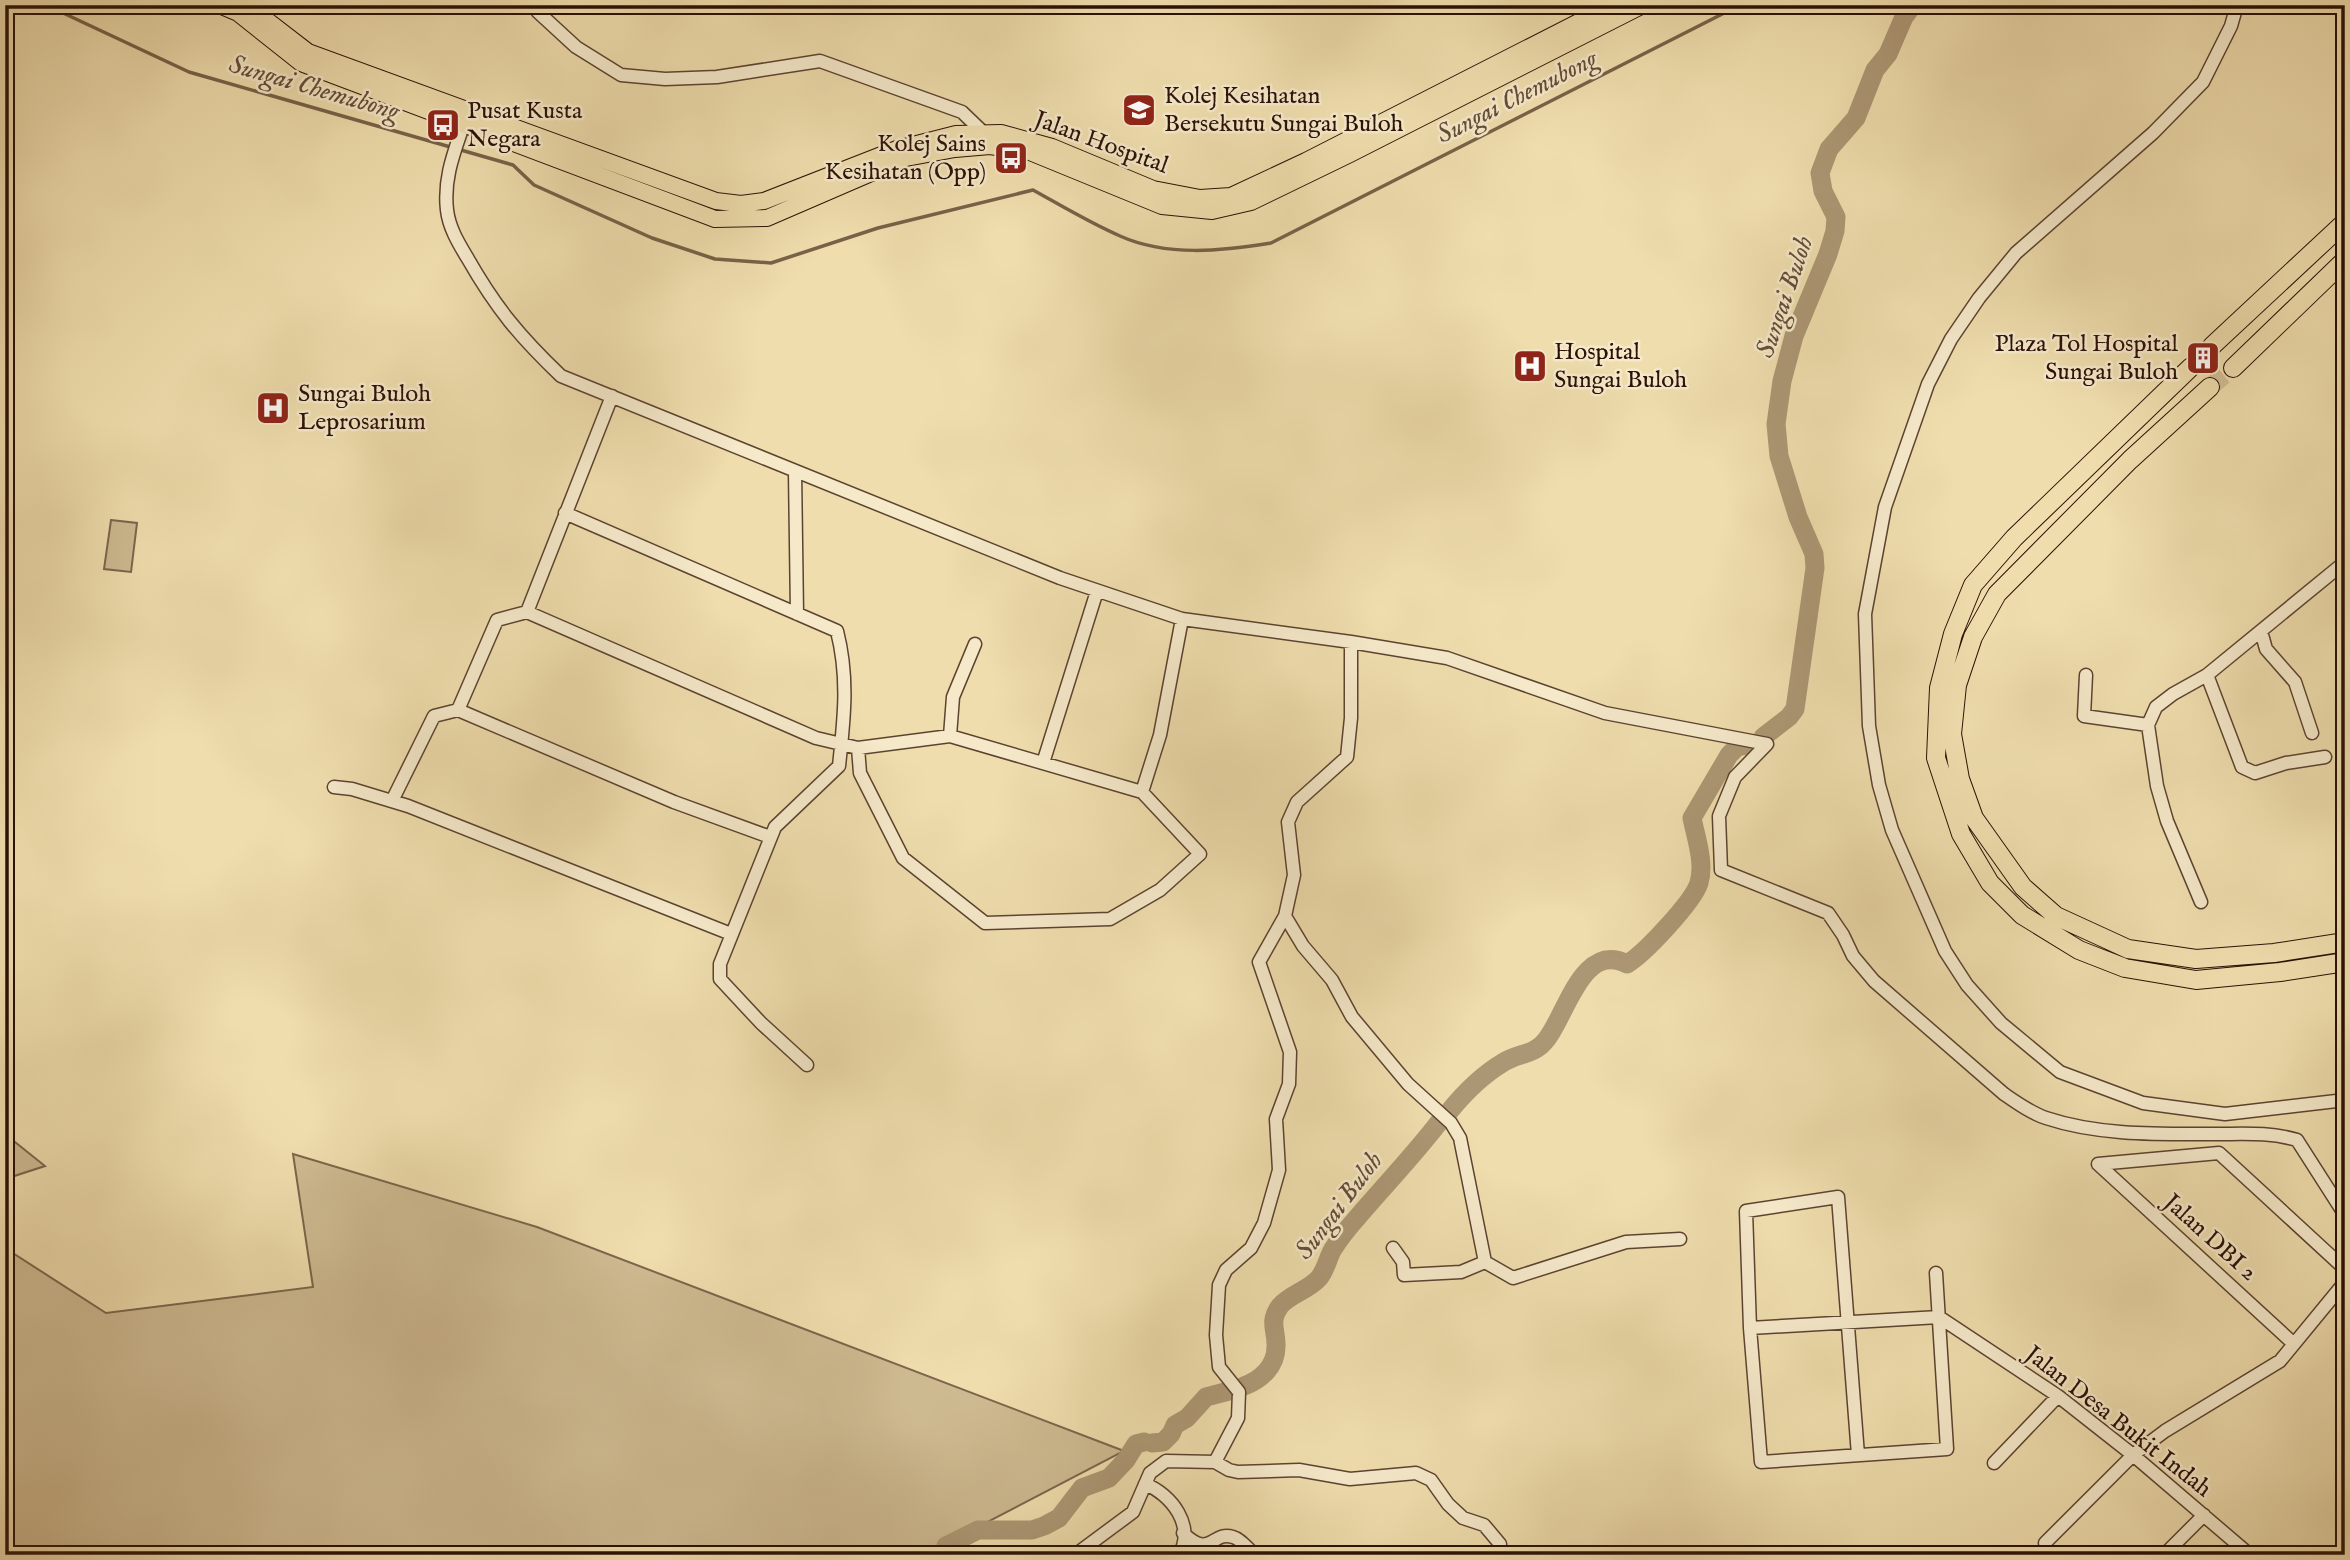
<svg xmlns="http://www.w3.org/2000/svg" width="2350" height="1560" viewBox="0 0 2350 1560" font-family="'IM FELL English',serif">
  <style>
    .green { fill: #ceba91; stroke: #7c654c; stroke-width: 2 }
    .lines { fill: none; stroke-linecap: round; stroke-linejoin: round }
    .stream { stroke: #786148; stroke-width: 3.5 }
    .river { stroke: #ac9774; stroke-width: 19 }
    .highway-tunnel { stroke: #d2be94; stroke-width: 18; stroke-dasharray: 18 9; stroke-linecap: butt }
    .minor-casing { stroke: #5c4330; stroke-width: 15 }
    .major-casing { stroke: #2b1006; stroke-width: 18 }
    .highway-casing { stroke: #2b1006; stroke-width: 20 }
    .minor { stroke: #f5e9ca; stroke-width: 12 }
    .major { stroke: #efddad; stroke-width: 16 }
    .highway { stroke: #efddad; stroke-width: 18 }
    .labels { text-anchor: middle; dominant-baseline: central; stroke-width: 5; stroke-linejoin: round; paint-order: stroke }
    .poi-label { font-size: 24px; fill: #2b1006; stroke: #f5e9ca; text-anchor: start }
    .street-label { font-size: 24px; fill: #2b1006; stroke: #f5e9ca }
    .water-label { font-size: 26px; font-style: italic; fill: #654d37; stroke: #f5e9ca }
  </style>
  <rect width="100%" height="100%" fill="#efddad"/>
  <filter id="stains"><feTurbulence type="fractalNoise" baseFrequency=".00286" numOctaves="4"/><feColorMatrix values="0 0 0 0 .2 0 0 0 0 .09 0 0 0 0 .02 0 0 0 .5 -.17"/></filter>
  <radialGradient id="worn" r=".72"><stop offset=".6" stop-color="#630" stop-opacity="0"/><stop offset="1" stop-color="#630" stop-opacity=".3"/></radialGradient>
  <path class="green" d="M111 520 137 523 131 572 104 569Z
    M5 1134 45 1166 5 1179Z
    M293 1154 537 1227 1124 1451 924 1555H5V1248L106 1313 313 1287Z"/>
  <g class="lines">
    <path class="stream" d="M46 5 189 72 513 165 534 185 652 238 715 259 771 263 878 228 1033 190C1062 206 1090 223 1120 236 1167 257 1222 251 1271 243L1740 5"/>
    <path class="river" d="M1763 737 1789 717 1795 709 1815 568 1814 554 1798 517 1779 456 1776 424 1782 381 1794 336 1828 254 1835 231 1836 217 1823 191 1820 173 1829 149 1856 118 1875 70 1888 54 1904 17 1913 5
      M1448 1113C1464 1093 1482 1075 1504 1062 1518 1053 1535 1055 1546 1040 1566 1016 1582 941 1627 964 1644 954 1693 902 1699 883 1705 863 1696 838 1692 818L1729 755 1737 747 1747 745
      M1244 1386C1261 1380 1276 1366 1276 1347 1277 1330 1268 1323 1280 1306 1290 1294 1309 1290 1319 1278 1326 1270 1328 1257 1333 1249 1340 1238 1348 1228 1356 1219 1384 1186 1414 1155 1440 1121
      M1152 1443 1163 1442 1171 1434 1175 1425 1187 1418 1206 1397 1229 1391
      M945 1555 946 1546 978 1530H1032L1044 1526 1059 1518 1082 1488 1109 1478 1126 1460 1136 1444 1144 1442"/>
    <path class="highway-tunnel" d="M2191 367 2212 346
      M2210 387 2233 368"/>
    <g class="minor-casing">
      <path id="minor" d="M534 5 538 12 576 47 621 75 665 79 717 77 820 61 962 112 988 137
        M2237 5 2231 26 2203 82 2153 133 2016 253 1979 298 1951 339 1928 384 1885 507 1865 614 1869 726 1879 785 1892 830 1945 951 1967 985 2001 1023 2060 1072 2143 1103 2225 1114 2345 1100
        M466 117C456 148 443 176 447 210 449 228 459 244 468 259 496 308 520 337 561 376L1060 578 1182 619 1351 642 1447 658 1605 713 1767 744
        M795 471 797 614
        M565 513 837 631C849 678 844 719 839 766L775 827 720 964V979L761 1023 807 1065
        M527 612 816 738 858 748 950 736 1142 792 1200 854 1160 890 1110 919 985 923 903 858 860 773 858 748
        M2261 631 2266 649 2295 682 2312 733
        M2086 675 2084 716 2148 725
        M2207 675 2242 767 2255 773 2286 763 2325 757
        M458 710 674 802 770 837
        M950 736 953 697 975 644
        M1767 744 1735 777 1719 816 1721 870 1828 913 1843 935 1853 956 1874 981 2004 1094C2017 1103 2031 1113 2046 1118 2100 1136 2161 1134 2217 1134 2244 1134 2270 1132 2297 1140L2345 1215
        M1043 763 1097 591
        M334 787 352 789 408 806 731 934
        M1142 792 1160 735 1182 619
        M392 801 434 716 458 710 497 620 527 612 612 396
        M2201 902 2167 821 2157 786 2148 725 2156 707 2173 694 2207 675 2345 562
        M1285 916 1303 946 1332 980 1352 1017 1408 1084 1451 1123 1460 1138 1485 1262 1513 1278 1626 1242 1680 1239
        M2098 1164 2219 1153 2345 1269
        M2098 1164 2294 1344
        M1393 1248 1403 1262 1404 1275 1461 1272 1485 1262
        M1750 1328 1939 1317 2058 1396 2133 1455 2250 1555
        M1858 1455 1838 1197 1746 1211 1750 1328 1761 1462 1947 1449 1936 1273
        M1215 1462 1229 1470 1238 1472 1299 1470 1350 1479 1416 1473 1431 1480 1448 1504 1463 1518 1484 1525 1500 1544
        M1994 1463 2058 1396
        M1145 1484C1171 1494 1196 1526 1179 1555
        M1183 1533C1211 1560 1212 1530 1233 1537 1241 1539 1248 1549 1255 1555
        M2045 1543 2133 1455 2165 1431 2280 1361 2345 1282
        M1075 1555 1133 1512 1150 1473 1166 1461 1215 1462 1238 1418 1239 1392 1219 1367 1216 1335 1219 1285 1226 1270 1251 1248 1264 1223 1279 1170 1276 1119 1289 1084 1290 1052 1259 962 1285 916 1294 875 1288 822 1297 802 1347 757 1351 718V642
        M2164 1555 2204 1515"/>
    </g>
    <g class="major-casing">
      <path id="major" d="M219 5 238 13 301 63 715 219 767 218 906 158 955 149 990 146 1030 152 1162 206 1212 211 1251 202 1350 154 1643 5
        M247 5 308 52 716 201 741 204 764 201 897 149 956 134 1001 133 1052 147 1153 189 1200 198 1231 196 1306 161 1612 5"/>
    </g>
    <g class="highway-casing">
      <path id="highway" d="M2212 346 2345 222
        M2191 367 2014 538 1973 585 1953 634 1939 688 1936 758 1961 834 1990 883 2022 915 2079 950 2125 968 2196 980 2280 972 2345 962
        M2233 368 2345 260
        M2210 387 2130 460 1997 594 1973 637 1957 685 1952 734 1960 779 1974 818 2023 887 2056 916 2128 949 2196 959 2274 953 2345 942"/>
    </g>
    <use href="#minor" class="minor"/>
    <use href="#major" class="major"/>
    <use href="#highway" class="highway"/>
  </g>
  <defs>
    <g id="university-square" transform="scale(1.75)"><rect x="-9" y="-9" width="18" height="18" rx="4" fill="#8f2418" stroke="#f5e9ca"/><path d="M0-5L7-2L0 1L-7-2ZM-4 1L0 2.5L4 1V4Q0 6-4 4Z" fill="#fff"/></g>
    <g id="bus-square" transform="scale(1.75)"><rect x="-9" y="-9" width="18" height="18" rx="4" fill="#8f2418" stroke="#f5e9ca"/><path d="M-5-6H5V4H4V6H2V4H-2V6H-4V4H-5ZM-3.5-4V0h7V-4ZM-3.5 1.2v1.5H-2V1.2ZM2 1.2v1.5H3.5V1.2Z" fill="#fff"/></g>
    <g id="building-square" transform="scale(1.75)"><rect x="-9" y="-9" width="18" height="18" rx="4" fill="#8f2418" stroke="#f5e9ca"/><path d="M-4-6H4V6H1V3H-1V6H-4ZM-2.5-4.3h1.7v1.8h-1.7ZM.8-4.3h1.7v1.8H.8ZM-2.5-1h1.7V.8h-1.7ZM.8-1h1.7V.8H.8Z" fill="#fff"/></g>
    <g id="hospital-square" transform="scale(1.75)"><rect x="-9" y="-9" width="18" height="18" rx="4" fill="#8f2418" stroke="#f5e9ca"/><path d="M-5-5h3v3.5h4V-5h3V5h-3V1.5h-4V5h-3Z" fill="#fff"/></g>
  </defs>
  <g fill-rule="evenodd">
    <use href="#university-square" x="1139" y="110"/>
    <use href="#bus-square" x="443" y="125"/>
    <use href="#bus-square" x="1011" y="158"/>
    <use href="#building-square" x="2203" y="358"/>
    <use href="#hospital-square" x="1530" y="366"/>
    <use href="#hospital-square" x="273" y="408"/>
  </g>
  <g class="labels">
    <g class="poi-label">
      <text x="1164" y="96">Kolej Kesihatan<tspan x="1164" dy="28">Bersekutu Sungai Buloh</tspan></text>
      <text x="467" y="111">Pusat Kusta<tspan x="467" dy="28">Negara</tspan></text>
      <text x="986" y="144" text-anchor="end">Kolej Sains<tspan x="986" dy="28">Kesihatan (Opp)</tspan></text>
      <text x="2178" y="344" text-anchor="end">Plaza Tol Hospital<tspan x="2178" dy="28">Sungai Buloh</tspan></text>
      <text x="1554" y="352">Hospital<tspan x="1554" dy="28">Sungai Buloh</tspan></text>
      <text x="298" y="394">Sungai Buloh<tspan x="298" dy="28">Leprosarium</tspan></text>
    </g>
    <g class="street-label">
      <text transform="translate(1101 143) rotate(20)">Jalan Hospital</text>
      <text transform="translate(2210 1238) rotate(42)">Jalan DBI 2</text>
      <text transform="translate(2118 1422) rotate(38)">Jalan Desa Bukit Indah</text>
    </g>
    <g class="water-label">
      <text transform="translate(314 88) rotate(16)">Sungai Chemubong</text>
      <text transform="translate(1517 97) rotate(-27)">Sungai Chemubong</text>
      <text transform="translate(1785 297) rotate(-71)">Sungai Buloh</text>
      <text transform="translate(1339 1206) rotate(-53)">Sungai Buloh</text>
    </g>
  </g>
  <rect width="2350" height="1560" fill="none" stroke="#efddad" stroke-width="28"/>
  <rect x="7" y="7" width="2336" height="1546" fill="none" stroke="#2b1006" stroke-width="3.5"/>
  <rect x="14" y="14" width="2322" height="1532" fill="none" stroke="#2b1006" stroke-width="2"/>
  <rect width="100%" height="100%" filter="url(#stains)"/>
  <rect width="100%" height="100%" fill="url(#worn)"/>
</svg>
